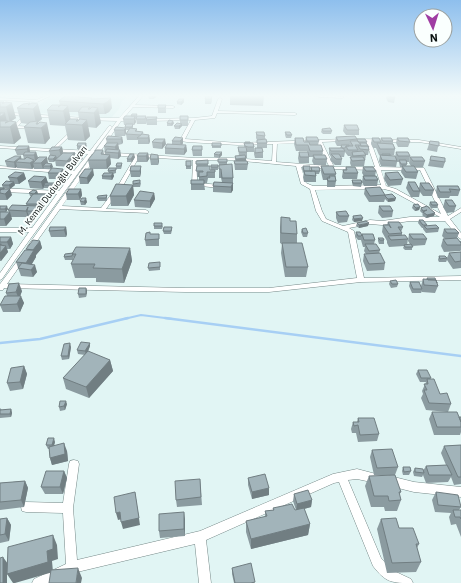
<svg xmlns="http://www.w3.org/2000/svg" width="461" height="583" viewBox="0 0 461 583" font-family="'IBM Plex Sans',sans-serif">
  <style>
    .built { fill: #cdebea }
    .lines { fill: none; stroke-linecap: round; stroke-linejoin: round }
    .stream-far1 { stroke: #a7cff4; stroke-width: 2 }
    .stream { stroke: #a7cff4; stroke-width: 2.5 }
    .minor-casing { stroke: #768988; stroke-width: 1 }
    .minor { fill: #fff; fill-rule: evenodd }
    .wall { fill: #8b9ba0; fill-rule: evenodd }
    .shaded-wall { fill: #717e82 }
    .building { fill: #a2b4ba; stroke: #717e82 }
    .labels { text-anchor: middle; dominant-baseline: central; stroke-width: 3.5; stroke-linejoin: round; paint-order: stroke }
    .far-street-label { font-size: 9px; fill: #0c1312; stroke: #fafffe }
  </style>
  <rect width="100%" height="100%" fill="#e1f5f4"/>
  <path class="built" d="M51 96H96L127 97 122 101 119 109 111 118 31 112Z"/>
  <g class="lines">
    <path class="stream-far1" d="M124 319 141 315 173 319"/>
    <path class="stream" d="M165 318 461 356
      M0 343 40 339 128 318"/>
    <g class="minor-casing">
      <path id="minor" d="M46 96H50L37 102 0 100V98L36 100Z
        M139 96H143L135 105 173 106 175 107 173 108 133 107 123 119H134V121H121L100 152 195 158H232L272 161 273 144 238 145 187 142 181 141V138L191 120 149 121 147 120 149 119 194 118 212 116 218 99 220 98 222 99 218 111 295 113 297 114 295 115 217 113 215 118 195 120 185 139 238 143 345 139V141H343L322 142 334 167H375L366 141H356V139H358L419 140 461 147V149L419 142H371L380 167 424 168 448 216 461 208V212L450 219 461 233V239L459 238 445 221H410L382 225 370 224 349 228 354 231 364 278 461 276V280L361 282 269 292H185L4 288 3 290H0V284L21 256 23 255 26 257 7 284 185 288H269L357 278 348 232 322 221 316 211 310 189 301 184 296 166 232 160H197V183L221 185V187L219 188 192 185 193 160 139 157 124 184 106 209 146 210 149 212 148 213 60 209 32 248H28L27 247 93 154H92L15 260 2 279 0 280V273L29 232H0V228H32L57 194 0 192V188L59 191 72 174 0 168V166L74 171 88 154 0 148V146L52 149 74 128H76V130L56 149 90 151 109 126H111L112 127 94 151H95L117 121 84 120 27 116 18 126 33 127H34V129L15 128 13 127 23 116 0 114V112L84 118H119ZM317 142 329 166 276 162 277 144ZM98 154 135 157 119 184 101 208 62 206ZM301 167 332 169 376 170 381 185 313 186 306 183ZM381 170H420L441 214 396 189 386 186ZM384 189 392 191 440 217H410L382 221 370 220 343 226 326 219 322 211 315 190Z
        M317 96H336L344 97 342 98 319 97Z
        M74 460 78 461 79 464 73 508 77 560 200 531 333 474 357 469 380 475 381 478 380 481 376 483 357 479 348 480 381 558 388 566 394 571 411 579 413 583C392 583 386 583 373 566L339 482 334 483 206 540 211 583H199L195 544 73 573 51 583H32L34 579 66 564 63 513 26 512 22 511 21 507 22 503 26 502 63 503 69 464 70 461Z
        M390 476 414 482 461 487V497L414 492 390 486 386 484 385 481 386 478Z"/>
    </g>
    <use href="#minor" class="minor"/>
  </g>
  <path class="wall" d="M80 96V97L92 99 112 108 109 112 105 114H99L101 123 96 128 88 127 90 136 85 141 68 140 65 126 50 125 47 110 60 105 59 101ZM69 112H78L79 119 78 120V119H70Z
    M148 96H156V97L153 99H149Z
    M212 96V101L211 104H205V99Z
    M230 96H264L263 106 230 105Z
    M387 96H394L395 98 394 103 388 102 386 98Z
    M0 102 5 103 16 118 11 121 21 138 14 144 0 143Z
    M177 102H184L181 105 177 104Z
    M31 104 42 119 38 123 50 138 45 144 28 143 24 127 28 124 21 123 17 108Z
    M166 105V113H158V108Z
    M137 114V116H146V119L157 117V125H147L146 122V124H137L136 119H135L136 122 134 125H133V128L137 129V131L144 134 149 135 150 141 149 144H138V140H127L126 134 129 130H126L125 136H115L114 130 125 128 126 125H124L123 119Z
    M188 116V126H182L179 129H175L174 126 180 123V120Z
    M167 123H174L172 126H167Z
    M344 125 359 130V135H346L343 131Z
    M322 129 332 131 331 134H323L321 132Z
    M256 132 265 136V140L267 143V148H262L263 152V158H255L254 154 255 148H257V140L256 138Z
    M285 132 292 135 291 138H286L285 135Z
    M122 137 123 142 122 144 118 145 119 149 118 150H120L121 156 118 159 110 158 111 164 107 169H90L88 160 103 150 104 154H105L104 146 107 143 106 139Z
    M306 137 319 141 318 145 323 151 322 155 327 159 326 165H314L312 161 313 157H309L307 151H296L294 144 295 138 305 142Z
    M336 137 357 139 356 141 357 139 367 142 366 144 369 147V150L368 155H366L364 166H351L350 163 351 156H348L345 152 344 157H341L342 159 341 165H335L330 160 331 157 329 154V148H340L341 146H337L335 142Z
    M183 138V143L182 145H186L187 151 184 155 165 154V148L172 144V141Z
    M372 138 380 142 381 138 393 141V144L395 149 394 155H390L395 157 396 152 410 156 409 162H406L407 164 406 166H411L409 163 410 157 425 161 423 167H414L418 172 416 179 405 178 401 172 402 167H400L399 162H397L396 167 381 166 379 161 380 155H381H379L376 148H373L371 144Z
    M397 138 410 142 408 147H398L396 143Z
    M155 139 166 144 162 149 153 148 152 142Z
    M430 141 439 142 437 152 427 150Z
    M245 142 250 143 254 147V152H247V158H246V161L248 164 247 170H235L234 161H235V156H239L238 147H244Z
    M86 143 87 146 85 149H84V152L82 160H79L77 154 79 149H77V146Z
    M212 143H221V148H212Z
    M29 146 30 152H36L38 158 36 160 48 163 53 167 50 169H44V168L43 169H34V167L32 169 17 168V167L15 168 7 167 5 161 24 159 23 155H17L15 150Z
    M202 146V156H193L192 150Z
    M62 147 63 152 62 154 75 152V159L69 167 56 166 55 160 54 162H49L48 159 50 155 49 151Z
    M222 152V155L219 158 214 157V154Z
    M299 152 309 157V163H299L298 158Z
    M148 153 149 159 147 162H137V156Z
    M158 155 159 161 158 165H151L150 159Z
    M431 156 445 162 443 168 428 166Z
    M135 157 132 162H127V159Z
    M218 159H227V164L233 178V190L231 193 213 192V186L222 182 221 178H219V165H223H219Z
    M208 160V166L210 170H211V165H218V170H215V178H208L207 183H204L205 190H191V180H199V177H197L196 161Z
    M186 161H191V169H186Z
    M122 163V166L121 169H116V173L113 174 114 176 112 180 102 179V176L109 173 108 171 116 168V166Z
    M141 166V172L140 177H131L130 171Z
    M303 166 311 171V167L320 171 319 174H316V182H304L303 177 304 174 302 169Z
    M321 166 336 174 335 178 336 181 335 187H327V180H323L321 172Z
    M346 167 358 173 357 179H343L342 177 343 170H345Z
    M363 167 376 171 375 176 378 180 377 186H364L362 182 363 176H364L362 173Z
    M63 169 65 175 62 179H49L48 173Z
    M24 173 26 179 19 184H14L15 185 10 189 4 188 12 195 7 200H0V188H3L2 185 10 181 8 177Z
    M385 173 403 179 401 185 388 186 384 179Z
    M94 175 88 184H80L79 177Z
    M46 177 48 183 55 186 53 188H44V187L43 189 30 188 28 181Z
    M352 180 362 183 361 187 353 186 352 183Z
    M408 182 419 188 420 183 434 190 432 196H423L420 192 419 197H411L406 188Z
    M141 183 140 187H133L134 195 128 206H111L110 196 133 185V184Z
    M437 186 460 190 458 196H450L449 198H438L436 192Z
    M365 188 385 195 395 201 388 202 385 199 384 202H369L364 194Z
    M81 189 82 195 80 200H67L66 194Z
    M37 191 38 194 47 201 41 211H40V212L36 217H29V216L28 217H11L12 219 6 226H0V212H9L8 210 27 205 26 204 31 196H30L29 193Z
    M154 193 155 199 150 208 135 207 134 200Z
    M107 195V201H98L97 198Z
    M445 200 456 206 454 212 447 213 443 207Z
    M80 201 87 202 85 205H81Z
    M430 202 438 205 437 208H431L429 205Z
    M413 205 420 207 419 210 415 211 412 208Z
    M0 206 8 209 6 212H0Z
    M379 206 393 211 392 217 382 218 378 213Z
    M421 208 434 216 426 218 422 215 423 214 420 211Z
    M336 212 349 216 347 222 338 223 336 218Z
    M353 216 362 221 354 222 352 220Z
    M281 217 290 221 297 234V243L308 267 306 277H285L281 253 282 244 280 243V227Z
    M419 220 427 225V226L439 228 438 232 426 233 423 229V228H422L418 223Z
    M388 222 403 227 401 232 402 233V236L408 239 407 245 410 244 408 241 409 234 427 239 425 245 412 246V250H405L403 248 404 246 389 247 387 243V241L382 232 383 225H387Z
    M357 223 368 226 359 228 356 226Z
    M154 226H163L162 229H154Z
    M66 227 67 234 66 237H51L49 231Z
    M302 229 308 233 307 237H303L301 232Z
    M444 229 459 233 457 238 459 241H461V252L460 250V251L444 252 441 246 443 239H445L442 236Z
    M172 230 171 234H164L163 231Z
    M356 232 375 240 374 244 380 250 379 253 385 263 384 270 367 271 363 261 364 254H366L364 251 365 247H363L361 240H358L355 236Z
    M151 234H159V246H146L145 240Z
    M0 237H11L13 244 10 249H7L8 252 1 261H0Z
    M378 238 384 240V244H379L378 241Z
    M40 241 42 248 36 255V257L32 264 37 272 33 277 21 276 16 262 27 250 26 249Z
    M130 248 132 261 124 283 96 282V278H75L71 264 74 259 73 257V260H65L64 257 65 254Z
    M461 252V268L453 269 447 260 446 262H439L438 260 439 256 447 258 449 253Z
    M160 266V270L149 271 148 268Z
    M427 278 437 284 438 286 435 293 422 292V291L421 293H412L409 286 410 282 421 286 423 279 426 280Z
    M390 281 398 284 397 287 391 288 389 284Z
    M86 288 87 291 86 297 79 298 78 294Z
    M22 291 20 296 24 303 20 312H3L0 305 7 296 6 293Z
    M90 346 88 352 110 360 113 371 89 398 66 389 63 378 85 355 78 354 77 350Z
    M71 347 69 359 62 360 61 356Z
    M24 366 27 374 23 389 10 391 7 383Z
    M418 370 431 378 430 379 440 394 451 404 448 412 459 417H461V432L460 435H434L429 419 432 412H448L426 410 421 398 423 394 422 391 426 382H420L416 374Z
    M67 404 65 410 60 411 59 407Z
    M0 408 2 410 11 409 12 413 11 417 0 418Z
    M358 418 379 434 377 441 358 442 356 433H352L351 429 353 422H357Z
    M55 442 54 446 67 451 68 461 52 465 50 458 49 449H48L46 445Z
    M461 445V484L454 485 451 477 448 482 426 483 423 475 422 477 414 476 413 472 415 468 423 471 426 466 446 465 441 453 444 446Z
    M372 450 398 467 395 475H374L370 457Z
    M403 467 411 471 409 475H403L402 471Z
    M64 471 67 478 63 494H45L41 487Z
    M369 476 401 492 399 495 401 500 397 511H385L384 507H371L365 486Z
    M248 478 269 488V495L252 499 248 485Z
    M200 479 202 505 177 507 176 500Z
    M25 481 28 488 24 507 0 510V483Z
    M436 492 461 507 459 510H461V537L456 524 451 525 449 517 451 513 435 512 432 500Z
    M294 494 312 500 311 507 304 509 310 524 308 535 251 549 246 532V521L265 517V511L273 510V508L296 510 293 501Z
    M7 518 11 525 9 541 0 543V519Z
    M185 519V536L160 538 159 531Z
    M381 519 399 528 419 544 417 548 421 562 416 572 387 573 377 529Z
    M232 568 255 583H234L232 574Z"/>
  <path class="shaded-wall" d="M153 96H156V97L153 99Z
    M111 98 112 108 109 112 105 114 103 104Z
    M184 99V102L181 105V102Z
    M12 103 16 118 10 122 6 107Z
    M38 104 42 119 38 122 40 128 36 123 33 109Z
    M68 106 71 121 66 124 63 111Z
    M98 108 101 123 96 128 94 113Z
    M5 113 7 122 8 121 10 127 0 123V117Z
    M135 116 136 122 134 125V119Z
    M87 120 90 136 85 141 82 125Z
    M173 121 174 123 172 126 171 124Z
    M16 122 21 138 14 144 10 127Z
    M47 123 50 138 45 144 41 128Z
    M182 124V126L179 129V126Z
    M126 128V133L125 136 124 130Z
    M149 135 150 141 149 144 148 138Z
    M122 137 123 142 122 144 121 139Z
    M183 138V143L181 147 180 141Z
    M165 139 166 144 162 149V143Z
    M118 143 119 149 116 153 115 147Z
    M186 145 187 151 184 155V149Z
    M29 146 30 152 28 155 27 149Z
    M62 147 63 152 61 156 59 150Z
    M83 147 84 152 82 160 81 154Z
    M120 150 121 156 118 159V153Z
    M36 152 38 158 35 161 34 155Z
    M75 152V159L69 167 67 161Z
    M222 152V155L219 158V155Z
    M148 153 149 159 147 162 146 156Z
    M134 154 135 157 132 162 131 159Z
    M110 155 111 164 107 169 106 160Z
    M158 155 159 161 158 165Z
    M21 156 22 162H16L17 167 15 168 14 162Z
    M56 156 57 158 54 162 53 159Z
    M47 157 48 163 43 166 44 168 43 169 41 163Z
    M246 158V164H236V159Z
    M34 160 35 163H33L34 167 32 169 30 163Z
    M52 164 53 167 50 169V166Z
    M141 166V172L140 177V171Z
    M63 169 65 175 62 179 60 173Z
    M93 169 94 175 88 184 87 178Z
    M24 173 26 179 19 184 17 178Z
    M113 173 114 176 112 180 111 176Z
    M46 177 48 183 44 185V187L43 189 41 182Z
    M14 182 15 185 10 189 9 185Z
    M54 183 55 186 53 188V185Z
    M233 183V190L231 193V187Z
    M133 185 134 195 128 206 126 196Z
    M10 189 12 195 7 200 5 194Z
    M81 189 82 195 80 200 78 194Z
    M37 191 38 194 35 197 34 194Z
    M154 193 155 199 150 208V201Z
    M46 194 47 201 41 211 39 204Z
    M86 198 87 202 85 205 84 202Z
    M396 198 395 201 388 202V199Z
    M7 206 8 209 6 212 5 209Z
    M38 206 40 212 36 217 35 211Z
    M28 207 27 211 29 216 28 217 26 211Z
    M420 207 419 210 415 211 416 208Z
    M10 212 12 219 6 226 4 219Z
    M435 213 434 216 426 218 427 215Z
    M363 218 362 221 354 222V219Z
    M369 223 368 226 359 228V225Z
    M66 227 67 234 66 237 64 230Z
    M11 237 13 244 10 249 7 242Z
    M40 241 42 248 36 255V257L28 270 26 263 33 252V250Z
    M1 243 3 249 6 246 8 252 1 261 0 258V244Z
    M130 248 132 261 124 283 122 269Z
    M35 265 37 272 33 277 31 270Z
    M19 283 22 291 19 299 16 292Z
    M86 288 87 291 86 297Z
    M21 296 24 303 20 312 17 304Z
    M70 343 71 347 69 359 68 356Z
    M90 343V346L86 355 85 351Z
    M110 360 113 371 89 398 86 387Z
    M24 366 27 374 23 389 20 382Z
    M66 401 67 404 65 410 64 406Z
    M11 409 12 413 11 417 10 414Z
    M54 438 55 442 53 448 52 445Z
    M64 443 67 451 68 461 52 465 50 458Z
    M64 471 67 478 63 494 60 487Z
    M25 481 28 488 24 507 21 500Z
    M269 488V495L252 499V492Z
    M135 492 140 525 123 529 121 522Z
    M312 500 311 507 296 511 297 504Z
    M120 512 122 519 118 520 116 513Z
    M184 512 185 519V536L184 529Z
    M7 518 11 525 9 541 5 534Z
    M310 524 308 535 251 549V539Z
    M53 535 57 545 58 559 52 561 53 572 15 583H13L7 574V583H3V557L8 564 47 551Z
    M78 568 82 578 81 583H76Z"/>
  <path class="building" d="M65 96H80L78 97 92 98 91 99 111 98 107 102 103 104 59 101Z
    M206 96H212L211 99H205Z
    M388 96H394L395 98 389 97Z
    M179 99H184L181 102H177Z
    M0 102H4L2 103H4L6 102 12 103 6 107H0Z
    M30 103 28 105 32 103 38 104 33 109 17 108 23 104Z
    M52 105H60L58 107 61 105 68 106 63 111 47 110Z
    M158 105H166L165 108H158Z
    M82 107H90L88 109H90L92 107 98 108 94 113 78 112Z
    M0 113H5L0 117Z
    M132 114H137L136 116H131Z
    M125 116H135L134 119H123Z
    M137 116H146L145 119H136Z
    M180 116H188V120H180Z
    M147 117H157L156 119 146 120Z
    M70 119H78L76 121H78L80 119 87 120 82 125 65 124Z
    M169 120 173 121 171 124 167 123Z
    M0 121H8L5 123 10 121 16 122 10 127H0Z
    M38 121 36 124H38L40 122 47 123 41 128 24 127 30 122Z
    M177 123 182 124 179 126H174Z
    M126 124H133L132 127H125Z
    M344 125H357L359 130H347Z
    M116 127 126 128 124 130H114Z
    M130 128 137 129 135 131 143 132 141 135 126 134Z
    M330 128 332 131H323L322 129Z
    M256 132H264L265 136 257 135Z
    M285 132H290L292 135H287Z
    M142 134 149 135 148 138H137Z
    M108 136 122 137 121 139H106Z
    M355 136 357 139 338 141 336 137Z
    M175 137 183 138 180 141H172Z
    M306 137H317L319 141H307Z
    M295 138H303L304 142H309L310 145H321L323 151H310L308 145H296Z
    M372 138H379L381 142H374Z
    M381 138H391L393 141H383Z
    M397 138H408L410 142 399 141Z
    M155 139H165L162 143 152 142Z
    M266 139 267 143H257V140Z
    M357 139H365L367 142H358Z
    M350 141H358L361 145H355L358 150H348L346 146H353Z
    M430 141 439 142V146L429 144Z
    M245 142H250V143H245Z
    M78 143H86L85 146H77Z
    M107 143H118L115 147 104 146Z
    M212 143H221V146H212Z
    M244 143H253L254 147H248L245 146Z
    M360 143H366L369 147H368V146H361Z
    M377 143 393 144 395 149H380Z
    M167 144 186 145 184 149 165 148Z
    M341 145H349V146H346L345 148H342Z
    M18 146H29L27 149 15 150Z
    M193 146H202V150H192Z
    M358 146H368L369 150 360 149Z
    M52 147H62L59 150 49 151Z
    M80 147H83L81 154H77Z
    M238 147H246L247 152H239Z
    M255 148H262L263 152 255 153Z
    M329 148H343L345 151H331Z
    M107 149 120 150 118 153 105 152Z
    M96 150H103L101 154 110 155 106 160H88Z
    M363 151 366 155 353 156 352 152Z
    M25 152H36L34 155H23Z
    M216 152H222L219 155 214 154Z
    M299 152H308L309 157H300Z
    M396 152H408L410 156H398Z
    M63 153H74L67 161 55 160Z
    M139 153H148L146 156H137Z
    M130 154H134L131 159H127Z
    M151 154 158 155V159H150Z
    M331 154H339L342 159H336Z
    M382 154H390V155H382Z
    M50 155 56 156 53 159H48Z
    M245 155 246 158 236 159 235 156Z
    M313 155H325L327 159H315Z
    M380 155 395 156 397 161 382 160Z
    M15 156H21L14 162 5 161Z
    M431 156 445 158V162L430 160Z
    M27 157 34 160 30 163 16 162 19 159H25Z
    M39 157H47L41 163H33Z
    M350 157H363L365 160 352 161Z
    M410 157H422L425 161H413Z
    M218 159H227V162H218Z
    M208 160V164H196V161Z
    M399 160H406L407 164H401Z
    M186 161H191V166H186Z
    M234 161H247L248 164H235Z
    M46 163 52 164 50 166H43Z
    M117 163H122L121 166H116Z
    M232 164 233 178H222L221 169H219V165Z
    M211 165H218V167H211Z
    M131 166H141L140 171H130Z
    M197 166H210V170H215V172H207V176L199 177V172H203V171H196Z
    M303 166H310V171H312L311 167H319L320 171H304Z
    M321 166H333L336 174H324Z
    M402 166H414L418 172H406Z
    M346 167H355L358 173H344L343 170H347Z
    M363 167H373L376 171H366Z
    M52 168 63 169 60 173H48Z
    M109 168H116V170L108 171Z
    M85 169H93L87 178 79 177Z
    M304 171H315L316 176 305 175Z
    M15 172 24 173 17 178 8 177Z
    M398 172 403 179 390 180 385 173Z
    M104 173H113L111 176H102Z
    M34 176 46 177 41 182 28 181Z
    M329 176H335L336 181H328L327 178H330Z
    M363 176H376L378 180H365Z
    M140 180V183L133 184V181Z
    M191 180H204V184H191Z
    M352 180H361L362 183H353Z
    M6 181 14 182 9 185H2Z
    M214 182 233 183 231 187 213 186Z
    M408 182H415L420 191H413Z
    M45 183H54L53 185H44Z
    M420 183H429L434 190H425Z
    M116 184 133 185 126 196H110Z
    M437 186H458L460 190 449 189 451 192H440Z
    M380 187 385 195 370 196 365 188Z
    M0 188H4V189H2L0 190Z
    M2 189H10L5 194 0 193V190Z
    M69 189H81L78 194H66Z
    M33 190 37 191 34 194 29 193Z
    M140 191 154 193 150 201 134 200Z
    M33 194H46L39 204H26Z
    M392 194 396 198 388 199 385 196V195Z
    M107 195 106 198H97L98 196Z
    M82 198H86L84 202 80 201Z
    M445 200H452L456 206H449Z
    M430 202H436L438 205H432Z
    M418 204 420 207 416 208 413 205Z
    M12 205 38 206 35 211H27L28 207 26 211 8 210Z
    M0 206H7L5 209H0Z
    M379 206H390L393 211H383Z
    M427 206 435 213 427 215 423 212 427 210 423 211 421 208Z
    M346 211 349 216H339L336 212Z
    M0 212H10L4 219H0Z
    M361 215 363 218 354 219 353 216Z
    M281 217 290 218V221H296L297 234 281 233Z
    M419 220H423L427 225H423Z
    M366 221 369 223 359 225 357 223Z
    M388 222H399L403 227H398L402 233 389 234 383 225H389L391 228Z
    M154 223H162V226H154Z
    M436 225 439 228 427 229 424 226Z
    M50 227H66L64 230 49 231Z
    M164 227H172L171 231H163Z
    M306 228 308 233H303L302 229Z
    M444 229H455L459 233H447Z
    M150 232V234H159V239L145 240 146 233Z
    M356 232H360L362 235 361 236H358Z
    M362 234H373L375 240H364Z
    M409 234H423L427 239H413Z
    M405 235 408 239 391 240 388 236Z
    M0 237H11L7 242H0Z
    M378 238H383L384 240H380Z
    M457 238 461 243V245H447L443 239Z
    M33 240 40 241 33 250 26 249Z
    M282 243H302L308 267H286Z
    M365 244H376L380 250 369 251Z
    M411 244 413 247H405L404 245Z
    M0 245 6 246 0 253Z
    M76 247 130 248 122 269 93 268 95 264H71L76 254H72Z
    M25 250H34L26 263 16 262Z
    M461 252V261L455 262 449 253Z
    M73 253 72 256 64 257 65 254Z
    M380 253 385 263 369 264 364 254Z
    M439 256H445L447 258 440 259Z
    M160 262V267L148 268 149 263Z
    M22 263 35 265 31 270 18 268Z
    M427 278H435L437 283 436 280H428Z
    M423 279 436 280 438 286 424 285Z
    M396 280 398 284H392L390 281Z
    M410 282H419L422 289H413Z
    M19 283 16 292 6 293 9 284Z
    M79 288H86V294H78Z
    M5 296H21L17 304 0 305Z
    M81 342 90 343 85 351 77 350Z
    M70 343 68 356H61L64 344Z
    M88 351 110 360 86 387 63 378Z
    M24 366 20 382 7 383 11 368Z
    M418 370H427L431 378H421Z
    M427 379H434L440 394 447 393 451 404 429 403 424 390H427L424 384H428Z
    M60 401H66L64 406 59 407Z
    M11 409 10 414H0V410Z
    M432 412H457L461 422V427H437Z
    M459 417H461V422Z
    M358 418H374L379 434 360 435 358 425 354 426 353 422H359Z
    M48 438H54L52 445H46Z
    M64 443 65 454 50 458 49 447Z
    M461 445V477H458L444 446Z
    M392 449 398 467 377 468 372 450Z
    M447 465 452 475H429L426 466Z
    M403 467H410L411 471 404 472Z
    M415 468 423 469 424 473 415 472Z
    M46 471H64L60 487H41Z
    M265 474 269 488 252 492 248 478Z
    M395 475 401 492H399L401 500 389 501 388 496H374L369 476Z
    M200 479 201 497 176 500 175 481Z
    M25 481 21 500 0 502V483Z
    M308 490 312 500 297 504 294 494Z
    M135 492 139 518 121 522 120 512 116 513 114 497Z
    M436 492 458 495 461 507 438 505Z
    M292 504 295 510 304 508 310 524 251 539 246 521 267 516 265 511 274 510 273 508Z
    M453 510H461V519L460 517H455Z
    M184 512V529L159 531V514Z
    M7 518 5 534 0 535V519Z
    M396 518 399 528H413L419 544H416L421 562 392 563 381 519Z
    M53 535V549L47 551 48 562 7 574 8 547Z
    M3 557V583H0V558Z
    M251 563 255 582 251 583H235L232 568Z
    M78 568 76 583H49L51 570Z"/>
  <linearGradient id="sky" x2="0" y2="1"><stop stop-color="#8ebfed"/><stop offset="0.54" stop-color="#f2fafa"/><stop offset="1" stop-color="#f2fafa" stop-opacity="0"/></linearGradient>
  <rect width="461" height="177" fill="url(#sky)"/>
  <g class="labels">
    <g class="far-street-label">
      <text transform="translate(52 190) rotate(-53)">M. Kemal Duduoğlu Bulvarı</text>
    </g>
  </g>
  <g transform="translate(433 28) rotate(176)"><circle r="19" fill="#fafffe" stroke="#9ba1a0"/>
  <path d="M0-3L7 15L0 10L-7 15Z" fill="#9f3da3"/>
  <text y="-6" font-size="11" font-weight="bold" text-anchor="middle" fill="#0c1312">N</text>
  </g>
</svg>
